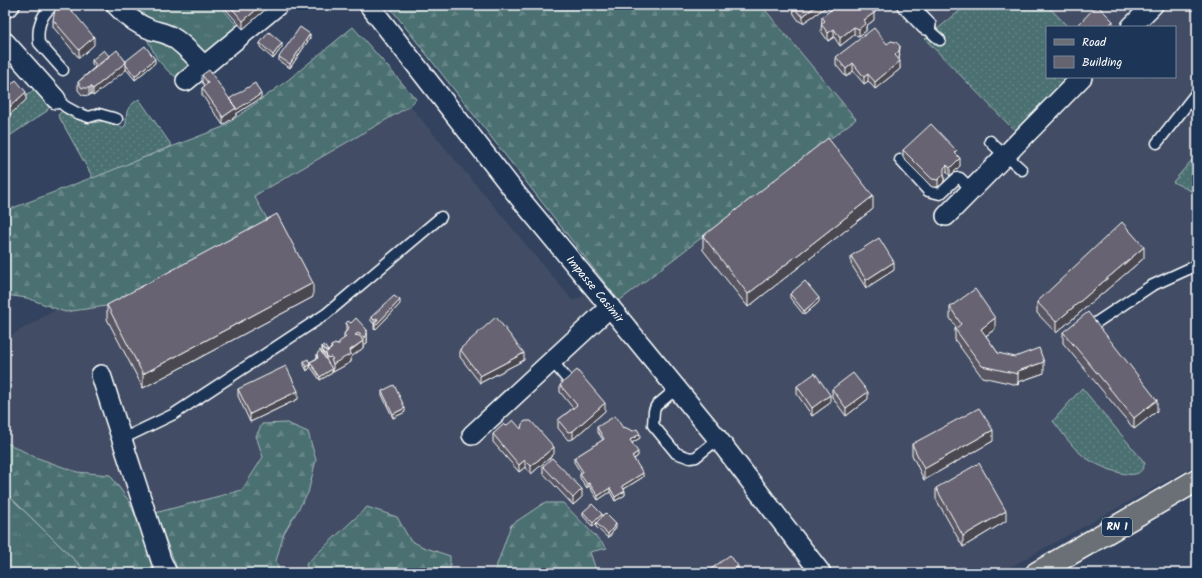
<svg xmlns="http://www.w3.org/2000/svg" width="1202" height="578" viewBox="0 0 1202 578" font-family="Kalam,sans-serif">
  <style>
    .built { fill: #434d65; fill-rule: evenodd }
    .grass { fill: url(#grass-tufts); stroke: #a5b8b8 }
    .forest { fill: url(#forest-firs); stroke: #a5b8b8 }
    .garden { fill: url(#garden-dots); stroke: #a5b8b8 }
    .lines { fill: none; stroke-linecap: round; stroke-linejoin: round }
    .lane-casing { stroke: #fff; stroke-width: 13 }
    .street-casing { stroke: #fff; stroke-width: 22 }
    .primary-casing { stroke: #fff; stroke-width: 25 }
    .lane { stroke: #1d3557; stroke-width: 10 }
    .street { stroke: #1d3557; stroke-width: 19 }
    .primary { stroke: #6b6f75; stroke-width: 22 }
    .wall { fill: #595662; stroke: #fff }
    .shaded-wall { fill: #484650; stroke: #fff }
    .building { fill: #676472; stroke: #fff }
    .labels { text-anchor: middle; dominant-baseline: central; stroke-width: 3; stroke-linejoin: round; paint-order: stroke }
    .shield { fill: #1d3557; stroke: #bbc2cd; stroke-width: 1 }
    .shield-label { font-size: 11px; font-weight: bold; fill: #fff }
    .street-label { font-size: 12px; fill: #fff; stroke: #1d3557 }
  </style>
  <defs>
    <pattern id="grass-tufts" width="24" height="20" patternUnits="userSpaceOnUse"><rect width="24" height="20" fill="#4b7072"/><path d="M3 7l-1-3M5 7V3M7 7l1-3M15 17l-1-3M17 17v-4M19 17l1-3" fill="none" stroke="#668587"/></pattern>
    <pattern id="forest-firs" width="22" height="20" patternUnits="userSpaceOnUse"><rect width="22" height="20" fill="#4b7072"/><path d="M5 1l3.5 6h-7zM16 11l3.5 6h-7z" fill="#668587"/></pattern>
    <pattern id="garden-dots" width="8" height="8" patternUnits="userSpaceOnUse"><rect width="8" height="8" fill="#4b7072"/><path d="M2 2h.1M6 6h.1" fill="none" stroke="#668587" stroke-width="1.8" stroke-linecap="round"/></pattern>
  </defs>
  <rect width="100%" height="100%" fill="#33435f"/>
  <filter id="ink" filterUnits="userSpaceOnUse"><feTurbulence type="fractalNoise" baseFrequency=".025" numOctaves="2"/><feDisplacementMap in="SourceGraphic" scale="8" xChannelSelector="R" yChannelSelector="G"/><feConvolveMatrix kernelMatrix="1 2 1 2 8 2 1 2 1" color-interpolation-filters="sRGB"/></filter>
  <g filter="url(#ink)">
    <path class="built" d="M741 5H1197V464L999 573H5V339L410 106 573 301 630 270ZM1047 27H1175V77H1047Z"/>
    <path class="grass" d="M126 5H220L242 32 179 79 169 72 157 59 146 37Z
      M5 492 88 573H5Z"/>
    <path class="forest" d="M388 5H761L856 119 619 301Z
      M353 27 416 99 410 106 254 196 270 224 113 305 65 312 27 298 5 295V211L223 127 288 80Z
      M287 423 308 432 316 460 308 493 284 533 276 561 280 573H179L155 513 242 490 263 457 256 436 262 424Z
      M5 442 35 457 77 472 110 475 129 501 160 573H88L5 492Z
      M544 503H563L607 548 590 552 597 573H494L511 525Z
      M367 507 397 517 410 540 423 547 450 556V569L427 567 429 573H309L306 564Z"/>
    <path class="garden" d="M967 5H1047L1068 27H1047V77H1071L1016 132 925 39Z
      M37 87 49 107 47 111 8 137 5 134V119L26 100 25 97Z
      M139 99 172 146 93 178 58 115 62 111 93 123 104 121 123 128 126 124C126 110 127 107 139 99Z
      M1197 154V194L1173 182Z
      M1082 388 1145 463C1143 468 1141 473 1135 474 1123 477 1090 463 1081 454 1070 445 1062 432 1053 421Z"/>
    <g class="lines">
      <g class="lane-casing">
        <path id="lane" d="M54 5C41 14 37 28 39 43L63 70
          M872 7 875 5
          M926 25 932 33 940 40
          M56 99 66 107 77 113 89 117 99 114 117 119
          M990 141C999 152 1012 160 1022 170
          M1157 143 1197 92
          M900 160 928 191 940 194 957 178H960L972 190
          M1097 322 1151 286 1197 265
          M552 361 568 380
          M676 389 656 406 654 411 653 425 676 453 690 458 696 457 718 439
          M122 439 174 414 326 314 441 217"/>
      </g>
      <g class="street-casing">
        <g id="street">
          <path d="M116 5C126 16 138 25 152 30 158 32 166 33 172 37 184 44 194 56 204 66"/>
          <path id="s1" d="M369 5 518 196 610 307 718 439 821 573"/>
          <path d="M907 5 926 25"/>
          <path d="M5 8 10 5"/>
          <path d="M1131 27 1153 5"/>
          <path d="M5 42 56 99"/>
          <path d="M186 81 278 5"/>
          <path d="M946 216 1082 77"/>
          <path d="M101 375 161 560 167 573"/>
          <path d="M472 435 610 307"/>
        </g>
      </g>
      <g class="primary-casing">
        <path id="primary" d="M1037 573 1197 480"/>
      </g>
      <use href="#lane" class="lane"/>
      <use href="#street" class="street"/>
      <use href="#primary" class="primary"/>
    </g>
    <path class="wall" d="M223 5H266V9L243 29 223 6Z
      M790 5H829L803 23 799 21 794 14 793 10Z
      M822 17 874 20 866 26V31L859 36 854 35 840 46 834 37 828 41 821 31Z
      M53 20 94 45 79 58 53 27Z
      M310 38 290 68 279 61V57Z
      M260 43 282 47 273 59 260 47Z
      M887 44 900 54 899 59 900 69 875 89 868 81 864 84 853 71 846 77 836 65V57Z
      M109 56 126 61 155 63 135 80 126 69 93 96 91 94 89 96 82 95 78 90V82L95 67 92 64V60Z
      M202 75 229 99 261 98 236 114V116L223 125 202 95V88L205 86 202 82Z
      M903 150 957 155 960 166 950 176 947 172 944 175V181L942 184 938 187H932L903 158Z
      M873 209 748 307 703 250V236Z
      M851 256 894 270 866 288 851 264Z
      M1144 258 1056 333 1037 313V302Z
      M790 294 819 302 804 315 790 298Z
      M313 297 143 388 107 319V305Z
      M400 304 375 330 374 329V325L376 322 374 324 371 321V317Z
      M950 307 995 329 986 336 998 353 1044 373 1018 382V385L982 377 955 340V329L956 327 950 318Z
      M346 323H351L367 330V343L364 345H363V348L351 357V362L333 372 332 370V373L320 380 310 366V362L317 358V354L322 353V346L328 351 331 348V346L339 344 344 339V334L346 331Z
      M1063 332 1157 411 1134 429 1063 343Z
      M460 349 524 360 480 383 460 357Z
      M304 361 310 368 307 371 304 365Z
      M560 385 605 411 573 439 568 440 558 428V420L573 408 560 392Z
      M797 386 830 403 812 416 797 394Z
      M238 389 298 399 250 422 238 396Z
      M832 389 868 399 846 416 832 397Z
      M382 391 405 412 393 418 382 395Z
      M506 426 521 429 554 454 531 474 525 467 519 472 493 442V434Z
      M597 427 623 428 640 438 632 443 638 456 634 459 643 477 624 489 625 495 615 501 610 492 598 500 589 486 587 488 580 478V474L581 473 574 462V458L603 440 597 431Z
      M993 441 924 480 912 455V444Z
      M543 466 582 497 573 505 543 473Z
      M936 488 1006 521 963 547 936 499Z
      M583 512 602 516 616 528 608 538 596 527V524L593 527 583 516Z"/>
    <path class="shaded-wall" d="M262 5H266V9L243 29V21Z
      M818 5H829L803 23V16Z
      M874 13V20L866 26V31L859 36V29L864 20Z
      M1113 21V27H1107Z
      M854 27V35L840 46V38Z
      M834 29V37L828 41V33Z
      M310 34V38L290 68V64Z
      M94 37V45L79 58V50Z
      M282 43V47L273 59V55Z
      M900 46 899 59 895 62V55Z
      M155 59V63L135 80V76Z
      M900 61V69L875 89V82Z
      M126 62V70L93 96V89Z
      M853 63V71L846 77V69Z
      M868 74V81L864 84V77Z
      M91 86V94L89 96V88Z
      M26 92V100L5 119V111Z
      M261 94V98L236 114V116L223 125V117L236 108Z
      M960 158V166L950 176V168Z
      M947 165V172L944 175V181L942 184 938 187V180L944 168Z
      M873 196V209L748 307V294Z
      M1144 247V258L1056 333V322Z
      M894 262V270L866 288V280Z
      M313 283V297L143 388V374Z
      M819 298V302L804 315V311Z
      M400 300V304L375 330V326Z
      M376 318V322L374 324V320Z
      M995 318V329L981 339V329Z
      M367 330V343L364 345V337L365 332Z
      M363 341V348L351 357V362L333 372V364Z
      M326 353V361H324V354Z
      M524 353V360L480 383V376Z
      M1044 362V373L1018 382V385V371Z
      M310 364V368L307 371V367Z
      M332 369V373L320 380V377Z
      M298 391V399L250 422V414Z
      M868 392V399L846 416V408Z
      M830 395V403L812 416V408Z
      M1157 400V411L1134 429V418Z
      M605 403V411L573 439V431Z
      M405 408V412L393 418V414Z
      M993 430V441L924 480V469Z
      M640 434V438L630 444V440Z
      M554 447V454L531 474V466Z
      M638 452V456L632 460V456Z
      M525 460V467L519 472V465Z
      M643 473V477L622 490V486Z
      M589 483V486L587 488V484Z
      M610 488V492L598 500V496Z
      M582 489V497L573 505V498Z
      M625 491V495L615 501V497Z
      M1006 511V521L963 547V536Z
      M602 514V518L596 523V524L593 527V523Z
      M616 524V528L608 538V534Z
      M738 566V570L734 573H729Z"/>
    <path class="building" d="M229 5H262L243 21Z
      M794 5H818L803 16 799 14 794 6Z
      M837 5H864V6L868 5 874 13 864 20 866 23 859 29 854 27 840 38 834 29 828 33 821 24 825 21 822 17Z
      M1097 5 1113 21 1107 27H1082L1079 24Z
      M60 6H68L94 37 79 50 53 20 55 10Z
      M300 27 310 34 290 64 279 57Z
      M874 28 887 44 891 41 896 42 900 46 899 51 895 55 900 61 875 82 868 74 864 77 853 63 846 69 836 57Z
      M269 32 282 43 273 55 260 43Z
      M145 46 155 59 135 76 126 65V61Z
      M104 50 109 56 97 66 92 60Z
      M117 50 126 62 93 89 91 86 89 88H82L78 82Z
      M209 70 236 108 223 117 202 88 208 83 202 75Z
      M16 80 26 92 5 111V90Z
      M255 83 261 94 236 110V108L229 99Z
      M931 124 957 151 955 153 960 158 950 168 947 165 944 168V174L938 180 932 179 903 150Z
      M828 138 873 196 748 294 703 236Z
      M277 214 313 283 143 374 107 305Z
      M1122 222 1144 247 1056 322 1037 302Z
      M879 238 894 262 866 280 851 256Z
      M805 281 819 298 804 311 790 294Z
      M975 289 995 318 981 329 998 353 1015 357 1039 348 1044 362 1018 371V374L982 366 955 329 961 324 950 307Z
      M394 296 400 300 375 326 374 325 378 319 376 318 374 320 371 317Z
      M1088 312 1157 400 1134 418 1063 332Z
      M496 317 524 353 480 376 460 349Z
      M356 318 367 330 365 332 367 335 364 337 358 333 355 335 360 336 363 341 350 350 351 354 333 364 331 360 333 359 331 357 327 358 326 353 324 354 322 348 323 347 327 352 332 348 331 346 335 344 337 345 339 344V342L346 337 344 334 349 328 346 323 348 321 351 323Z
      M324 345 328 351 327 352 323 347 322 346Z
      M320 350 332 369 320 377 310 362 318 358 317 354Z
      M308 359 310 364 307 367 304 361Z
      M286 366 298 391 250 414 238 389Z
      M577 370 605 403 573 431 568 432 558 420 577 405 560 385Z
      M815 373 830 395 812 408 797 386Z
      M853 373 868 392 846 408 832 389Z
      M394 385 405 408 393 414 382 391Z
      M979 408 993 430 924 469 912 444Z
      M615 416 623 428 624 427 633 431 637 429 640 434 630 440 638 452 632 456 643 473 622 486 625 491 615 497 610 488 598 496 589 483 587 484 580 474 583 472 574 458 604 439 597 427Z
      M513 420 521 429 522 424 524 422 526 421H531L554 447 531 466 525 460 519 465 493 434 504 424 506 426Z
      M552 458 582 489 573 498 543 466Z
      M979 463 1006 511 963 536 936 488Z
      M592 504 602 514 593 523 583 512Z
      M605 513 616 524 608 534 596 523Z
      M730 555 738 566 729 573H708L707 572Z"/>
  </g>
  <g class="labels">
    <rect class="shield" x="1102" y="518" width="30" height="18" rx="3"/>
    <g class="shield-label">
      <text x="1117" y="527">RN 1</text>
    </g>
    <g class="street-label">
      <text stroke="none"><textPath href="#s1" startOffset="363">Impasse Casimir</textPath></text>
    </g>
  </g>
  <rect width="1202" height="578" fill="none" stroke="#1d3557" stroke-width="20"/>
  <rect x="10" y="10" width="1182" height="558" fill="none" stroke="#fff" stroke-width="1.5" filter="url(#ink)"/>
  <rect x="1046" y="26" width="130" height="52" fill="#1d3557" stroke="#77869a"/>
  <rect x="1054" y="39" width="20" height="6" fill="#6b6f75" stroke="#77869a"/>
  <text x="1082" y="46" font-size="12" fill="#ffffff">Road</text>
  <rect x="1054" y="56" width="20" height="12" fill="#676472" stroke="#77869a"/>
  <text x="1082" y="66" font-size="12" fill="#ffffff">Building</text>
</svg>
